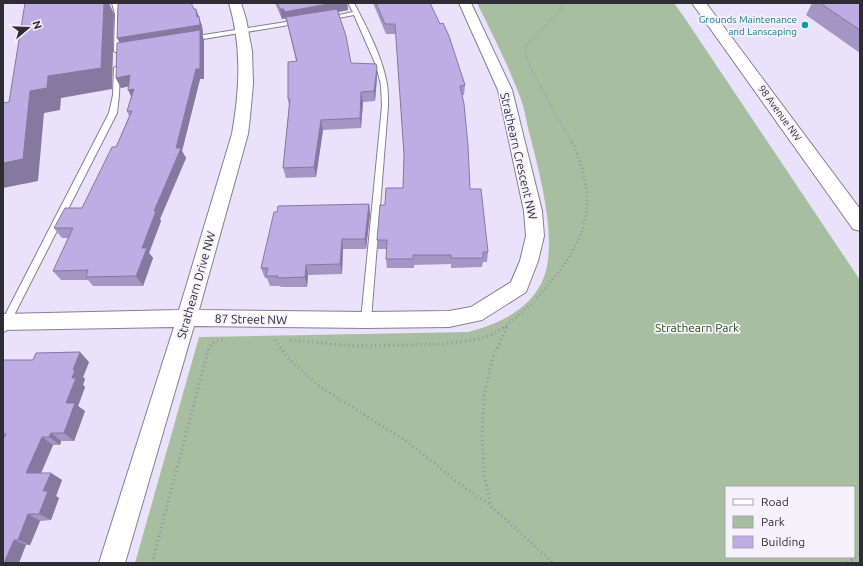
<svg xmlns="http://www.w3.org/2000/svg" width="863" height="566" viewBox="0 0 863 566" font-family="Ubuntu,sans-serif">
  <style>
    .green { fill: #a7bfa0; fill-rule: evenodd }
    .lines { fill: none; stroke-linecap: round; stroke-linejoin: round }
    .lane-casing { stroke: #857e94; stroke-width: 2 }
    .street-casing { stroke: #857e94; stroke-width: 2 }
    .secondary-casing { stroke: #857e94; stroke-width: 2 }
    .path-far2 { stroke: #9692a3; stroke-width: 2; stroke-dasharray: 0.5 2; stroke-linecap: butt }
    .path-far1 { stroke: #9692a3; stroke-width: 2.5; stroke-dasharray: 1 3; stroke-linecap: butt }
    .path { stroke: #9692a3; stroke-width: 3; stroke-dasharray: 1 3.5; stroke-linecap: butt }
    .lane { fill: #fff; fill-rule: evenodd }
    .street { fill: #fff; fill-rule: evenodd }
    .secondary { fill: #fff; fill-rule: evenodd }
    .wall { fill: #a395c4 }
    .shaded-wall { fill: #8579a0 }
    .building { fill: #beade4; stroke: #8579a0 }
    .culture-dot { fill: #0f9aa8; stroke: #f5f2fc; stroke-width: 1.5 }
    .labels { text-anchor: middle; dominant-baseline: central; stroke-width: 3.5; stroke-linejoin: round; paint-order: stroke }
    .far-culture-label { font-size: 10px; fill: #0d838f; stroke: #f5f2fc; text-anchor: end }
    .far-street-label { font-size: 10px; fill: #2e2c35; stroke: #f5f2fc }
    .street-label { font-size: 12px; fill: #2e2c35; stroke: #f5f2fc }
    .park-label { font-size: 12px; fill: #225211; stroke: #f5f2fc }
  </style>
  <rect width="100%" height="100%" fill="#e9e2fa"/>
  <path class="green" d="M477 3H674L684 17 860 280V563H135L199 337 468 332C499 324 532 309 544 277 558 240 539 170 529 132 526 119 524 106 519 94 507 63 492 33 477 3ZM726 487H854V557H726Z"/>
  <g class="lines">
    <g class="lane-casing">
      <path id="lane" d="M112 3H118L121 14 120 48 124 50 117 53 114 51 115 14Z
        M348 3H354C367 28 382 56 387 84 388 91 388 99 388 106L371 320 369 323 366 324 363 323 361 320 382 106 381 85 376 65 354 15 328 20 325 18 353 12Z
        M299 20 301 21V23L191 41 188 39 191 37Z
        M117 66 120 68 119 95 117 113 6 331 3 332V319L109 113 113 95 114 68Z"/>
    </g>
    <g class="street-casing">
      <path id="street" d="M229 3H241L246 19 252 51 253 84 250 117 248 134 199 310 366 312 449 311 471 307 511 282 520 261 526 236 524 211 498 90 459 3H471L512 90 542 211 544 236 538 261 526 292 482 320 449 327 366 328 194 326 125 563H99L174 327 3 330V314L179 310 232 134C240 89 242 47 229 3Z"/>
    </g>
    <g class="secondary-casing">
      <path id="secondary" d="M692 3H706L860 209V231L853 229Z"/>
    </g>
    <path class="path-far2" d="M563 3 562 8 558 13 527 44C524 53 527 58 530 67L572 143"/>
    <path class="path-far1" d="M537 298C583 246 603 210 572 142
      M503 328 534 302
      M506 328 507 326"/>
    <path class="path" d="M507 327 492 360 484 397 482 434 484 473 491 506 553 563
      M275 340 288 358 319 386 409 443 456 481 491 506
      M290 340 356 346 444 344 479 339 493 334 505 327
      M152 563 209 347 215 341 223 340
      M848 563 860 553"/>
    <use href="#lane" class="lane"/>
    <use href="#street" class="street"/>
    <use href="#secondary" class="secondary"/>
  </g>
  <path class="wall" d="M275 3H347L348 10 338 12 351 63 377 67V77L375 101 363 102 361 128 323 130 316 177 286 178 283 168 289 106 288 99 296 61 286 18 282 19Z
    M373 3H430L465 85 464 95H462L470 189 488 252 487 262H483L482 267 451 268V264L414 265V268H387L386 259 387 249H378L377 240 385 205 403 188 404 156 396 34H386Z
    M812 3H860V53L806 15Z
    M118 5 196 9 202 26 203 34H202L204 40V79H200L182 151 186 158 160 219 161 221 149 253 153 258 143 286H93L88 280H61L53 271 68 238H62L54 228 82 208 116 147 129 116 127 111 131 97 129 86 121 88 116 78 120 43 117 38Z
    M369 204 370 214 366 249H343L342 274 308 275 307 287H281L280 286H270L267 278H265L261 268 277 212Z
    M3 360 89 362 83 377 85 379 83 385 85 387 78 406 85 411 74 441H61L60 445H53L41 473H51L62 480 56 496 59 498 51 520 40 521 30 545H26L3 563Z"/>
  <path class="shaded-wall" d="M104 3H109L114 14 112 89 61 98 60 110 44 113 38 181 3 188V163L30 91 48 76Z
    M333 3H347L348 10 286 21 284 12Z
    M196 9 202 26 203 34H202L204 40V79H200L182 151 186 158 160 219 161 221 149 253 153 258 143 286 136 276 142 248 154 211 179 154 122 47 117 38 197 17Z
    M280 9H284L286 18 282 19Z
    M377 67V77L375 101 374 91Z
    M130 75 135 85 121 88 116 78Z
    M134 89 133 100 128 90Z
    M361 92 363 102 361 128 360 118Z
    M321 120 323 130 316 177 314 167Z
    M369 204 370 214 366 249 365 239Z
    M342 239 343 249 342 274 340 264Z
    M306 265 308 275 307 287 305 277Z
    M80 352 89 362 83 377 85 379 83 385 85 387 78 406 85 411 74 441 64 433 66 403 72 378 73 370Z
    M51 433 61 441 60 445 49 437Z
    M42 437 53 445 38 480 26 473Z
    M51 473 62 480 56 496 59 498 51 520 39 514 43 491Z
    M28 514 40 521 30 545 18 540Z
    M14 540 26 545 19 563H4Z"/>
  <path class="building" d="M25 3H104L101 68 48 76 47 88 30 91 23 159 3 163V103L9 102Z
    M118 3H191L194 9H196L197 17 199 16 200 25 117 38Z
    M277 3H333L284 12V9H280Z
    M376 3H430L440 24 443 23 449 36 465 85 460 86 464 104 468 145 470 189H481L488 252H483V258H451V255H413V259H386L387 240H377L380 205H385L386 188H403L404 155 395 24H385Z
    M820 3H860V30Z
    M337 9 346 36 351 63 376 64 377 67 374 91 361 92 360 118 321 120 314 167 283 168 290 99H288V62L297 61 286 17Z
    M200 30V69H196L176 148H181L154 211H156L142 248H147L136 276 86 277 88 270 53 271 73 228H54L65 208H82L112 147H116L132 111H127L134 89 128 90 130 75 116 78 117 43Z
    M369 204 365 239H342L340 264 306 265 305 277 277 278 278 276H266L268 268H261L274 212H277L278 206Z
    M80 352 73 370H75L72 378H76L66 403H75L64 433H51L49 437H42L26 473H51L43 491H48L39 514H28L18 540H14L4 563H3V439L6 434 3 433V360H33L36 353Z"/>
  <circle class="culture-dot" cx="805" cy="25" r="4"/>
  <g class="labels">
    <g class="far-culture-label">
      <text x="797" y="19">Grounds Maintenance<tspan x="797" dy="12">and Lanscaping</tspan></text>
    </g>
    <g class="far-street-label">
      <text transform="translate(780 113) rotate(54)">98 Avenue NW</text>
    </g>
    <g class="street-label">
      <text transform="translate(519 156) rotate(77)">Strathearn Crescent NW</text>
      <text transform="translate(196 285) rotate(-74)">Strathearn Drive NW</text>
      <text transform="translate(251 319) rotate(1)">87 Street NW</text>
    </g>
    <g class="park-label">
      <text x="697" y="327">Strathearn Park</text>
    </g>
  </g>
  <rect width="863" height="566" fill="none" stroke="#2e2c35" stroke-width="8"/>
  <rect x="725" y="486" width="130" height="72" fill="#f5f2fc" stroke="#a5a3ac"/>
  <rect x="733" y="499" width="20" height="6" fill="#ffffff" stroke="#a5a3ac"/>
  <text x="761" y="506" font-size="12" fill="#2e2c35">Road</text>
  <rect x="733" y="516" width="20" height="12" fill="#a7bfa0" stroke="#a5a3ac"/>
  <text x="761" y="526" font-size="12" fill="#2e2c35">Park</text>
  <rect x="733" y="536" width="20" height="12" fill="#beade4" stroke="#a5a3ac"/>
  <text x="761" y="546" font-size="12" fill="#2e2c35">Building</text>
  <g transform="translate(28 28) rotate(71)" stroke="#f5f2fc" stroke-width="3" paint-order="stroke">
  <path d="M0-3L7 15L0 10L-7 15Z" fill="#2e2c35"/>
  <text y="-6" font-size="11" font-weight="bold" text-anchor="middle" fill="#2e2c35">N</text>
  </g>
</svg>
